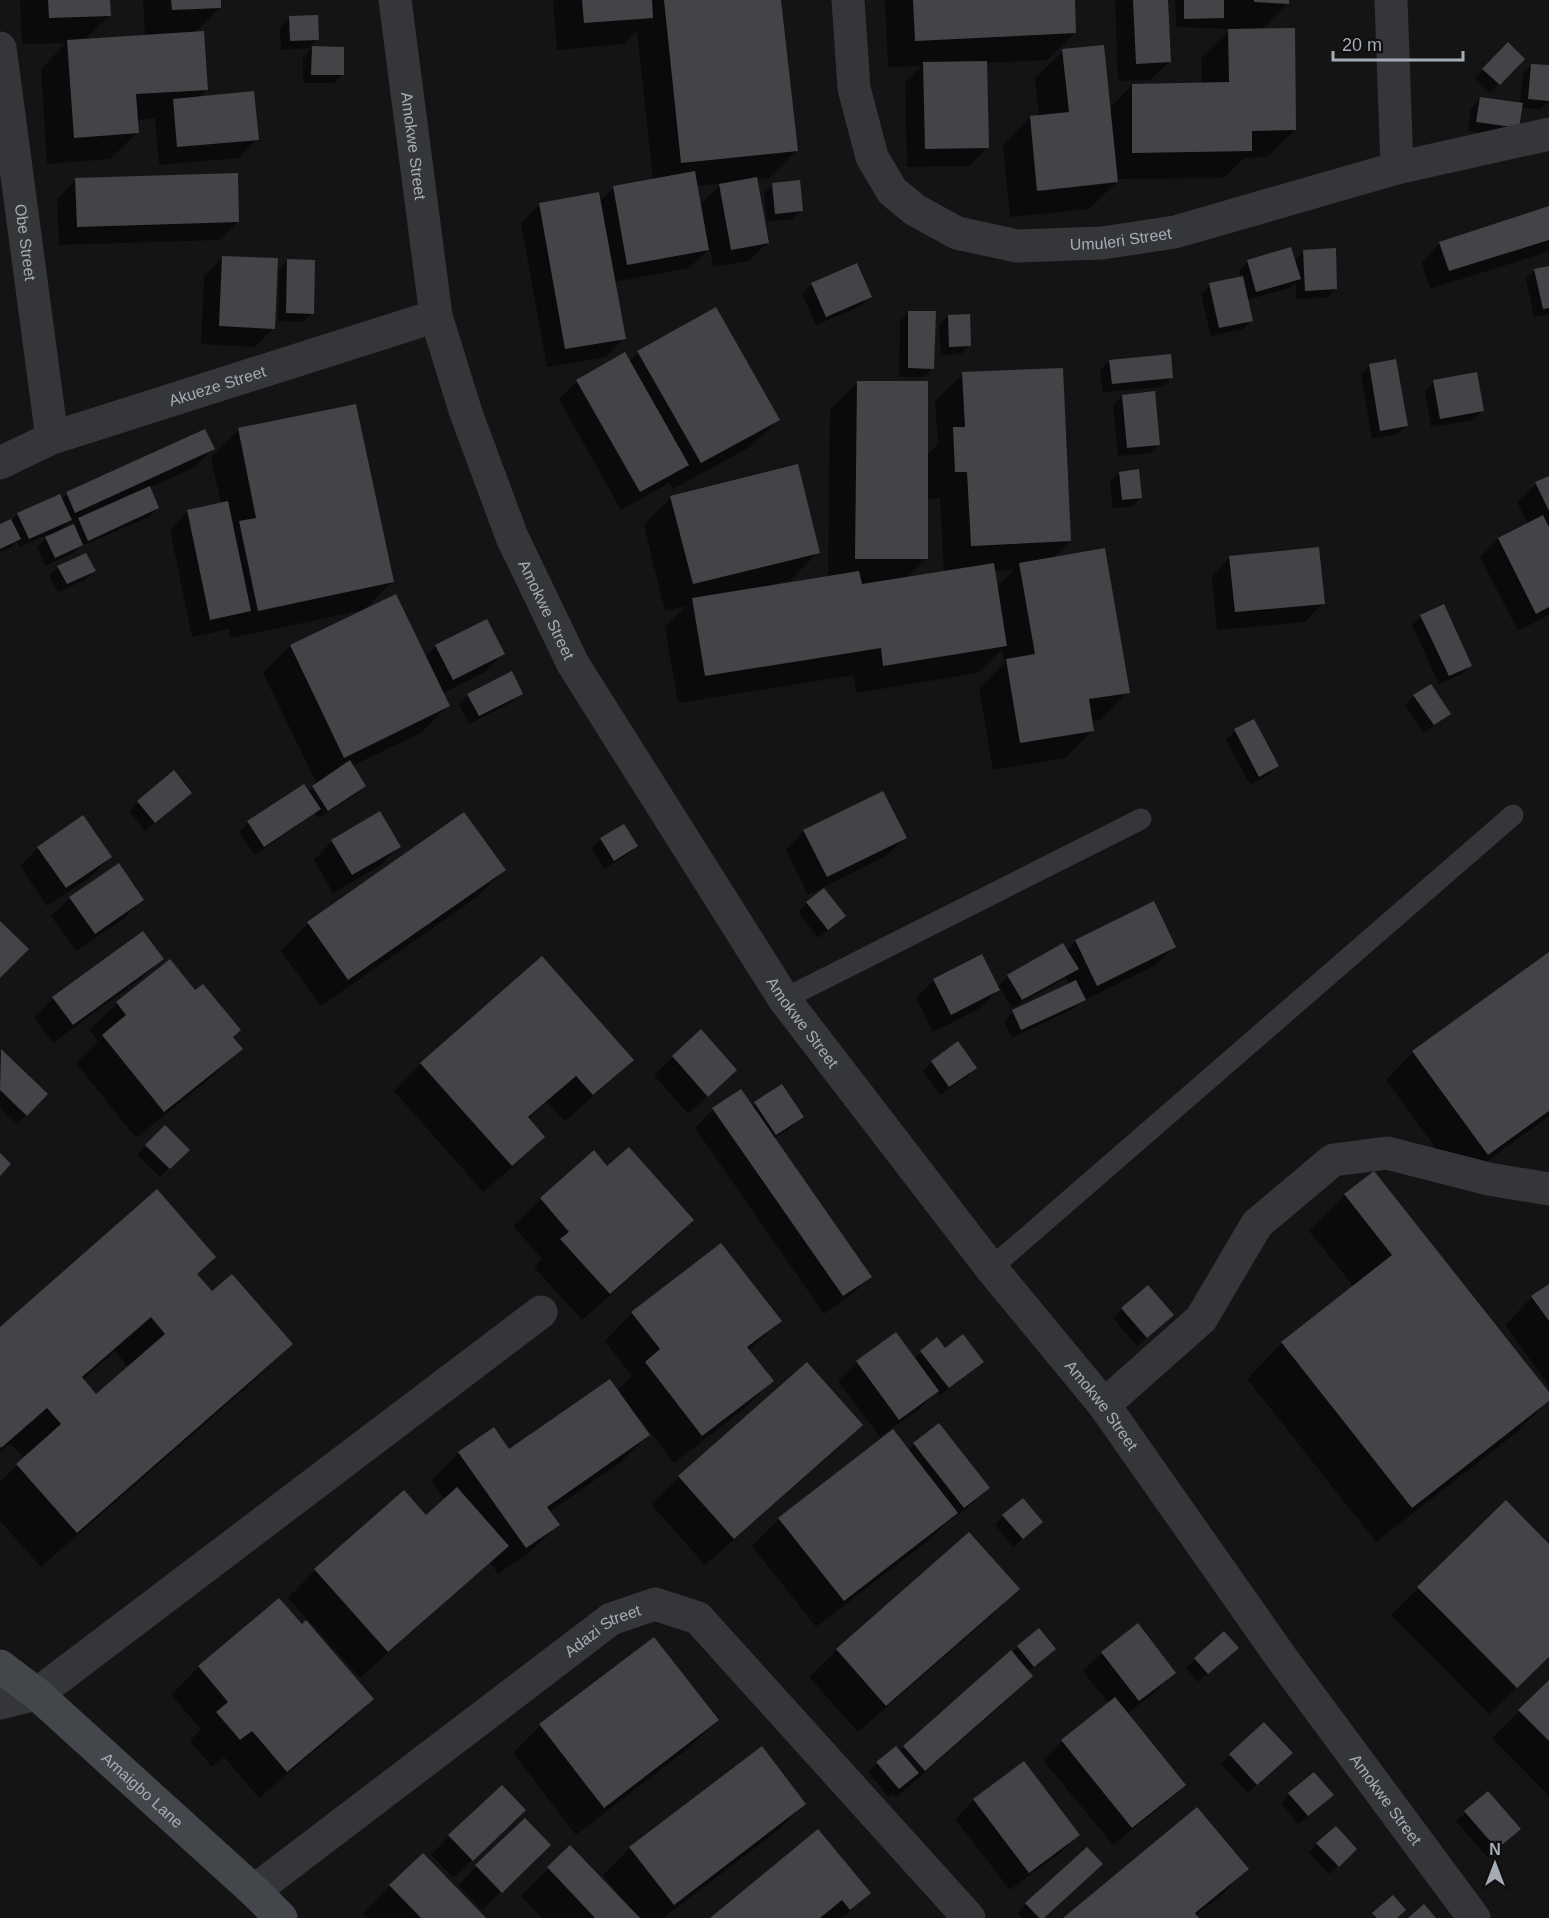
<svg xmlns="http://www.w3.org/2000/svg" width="1549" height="1918" viewBox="0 0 1549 1918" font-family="Arial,sans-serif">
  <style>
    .shadow { fill: #0007; fill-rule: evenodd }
    .building { fill: #434448; fill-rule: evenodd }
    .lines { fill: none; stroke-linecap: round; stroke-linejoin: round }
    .service { stroke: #35363a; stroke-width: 21 }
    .minor { stroke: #35363a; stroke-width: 33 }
    .secondary { stroke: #43464a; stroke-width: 33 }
    .labels { text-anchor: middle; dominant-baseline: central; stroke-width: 4.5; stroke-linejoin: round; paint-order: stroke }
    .street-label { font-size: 16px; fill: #a6acb5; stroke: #0f0f10 }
  </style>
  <rect width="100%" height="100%" fill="#141415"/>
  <path class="shadow" d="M20 0H109V16L84 40 145 36 143 0H219L220 8 195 33 206 90 198 98 257 139 239 158 159 165 155 118 137 120 138 132 110 159 47 164 41 69 66 43 22 44Z
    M553 0H780L796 151 769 178 756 179 767 243 749 261 713 267 710 248 689 268 614 282 624 338 606 357 547 367 521 223 540 204 599 201 614 187 653 180 637 31 624 44 557 50ZM722 183 700 205 696 186Z
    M885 0H1073L1075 33 1047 60 986 63 987 148 969 166 907 167 905 82 922 66 888 67Z
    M1115 0H1166L1169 62 1150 80 1118 81Z
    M1175 0H1288V3L1261 30 1295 130 1267 157 1244 158 1224 178 1116 179 1117 182 1089 209 1010 217 1003 145 1030 117H1039L1035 78 1063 51 1109 109 1132 85 1202 84 1201 58 1230 29 1176 27Z
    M289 18 317 39 309 48H343V74L334 83H303V57L312 48 281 50 280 27Z
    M1508 44 1523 59 1490 93 1475 78Z
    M1532 65 1549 67V101L1541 109 1520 108 1509 136 1468 131 1471 108 1480 99 1520 104 1523 74Z
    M76 180 238 222 219 240 59 245 57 199Z
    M773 184 801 210 792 219 767 222 764 193Z
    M1549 208V250L1547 252 1430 289 1422 262 1440 243Z
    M1304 251 1336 289 1327 298 1296 299V282L1290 288 1247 300 1252 320 1243 329 1211 336 1201 294 1210 285 1241 278 1239 271 1248 262 1294 261Z
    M223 258 274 328 255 347 201 344 204 276Z
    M288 260 312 313 303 322 278 321 279 269Z
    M856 265 870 297 861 306 816 325 802 294 811 285Z
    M1549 268V314L1534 317 1526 279 1535 270Z
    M909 312 933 368 924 377H899L900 321Z
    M948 316 970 345 961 354 941 355 939 325Z
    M638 352 778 420 750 447 673 489 669 483 621 510 559 399 577 381 629 362Z
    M1109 361 1171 378 1162 387 1103 392 1100 370Z
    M1370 365 1407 425 1398 434 1372 439 1361 374Z
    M963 374 1070 541 1052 559 1128 692 1101 720 1091 721 1093 730 1065 758 993 770 979 688 1005 663 1002 649 978 673 856 693 854 675 678 703 665 627 686 606 665 611 644 525 671 497 818 552 791 580 771 585 772 587 828 578 830 410 857 383 927 455 938 444 935 401ZM940 498 944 572 907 578 926 559V499ZM1014 570 996 588 994 571Z
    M1434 382 1482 411 1473 420 1431 427 1425 391Z
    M1122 396 1159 444 1150 453 1118 456 1113 405Z
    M239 430 392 582 364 610 231 638 229 629 192 637 170 530 188 511 221 504 211 457Z
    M213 449 195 467 149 488 158 508 149 517 79 547 73 553 45 566 37 547 51 533 20 547 17 541 10 548 0 552V526L11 521 18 514 61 500 67 494ZM78 520 72 526 56 533 62 527Z
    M1119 473 1140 498 1131 507 1113 508 1110 482Z
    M1549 477V615L1518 631 1480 557 1498 539 1528 524 1517 502 1536 484Z
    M1230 557 1323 603 1305 622 1217 630 1212 576Z
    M58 567 94 571 85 580 58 592 49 576Z
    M395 596 425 657 436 646 503 654 485 672 443 693 449 705 421 733 352 766 364 785 356 794 319 818 315 813 255 855 239 832 248 823 308 792 317 784 263 673 290 646Z
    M1421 617 1471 665 1462 674 1439 684 1412 625Z
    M521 693 512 702 469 724 459 704 468 695Z
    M1414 696 1449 713 1440 722 1424 733 1405 705Z
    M1235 731 1277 766 1268 775 1250 785 1226 740Z
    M181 801 145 831 129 811 138 802Z
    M804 831 905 838 886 856 808 895 786 850Z
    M601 839 636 846 627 855 604 869 592 848Z
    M332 841 399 846 381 865 333 893 314 860Z
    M38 848 110 857 92 876 47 906 20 866Z
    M504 870 477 897 321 1006 281 951 308 923Z
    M70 898 142 900 123 919 76 951 51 916Z
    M807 903 835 924 818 938 798 912Z
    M143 933 162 958 143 977 53 1043 34 1017 53 999Z
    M1076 941 1174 947 1156 965 1081 1002 1075 1008 1012 1038 1004 1021 1013 1012 1070 985 1066 978 1012 1008 1000 988 980 1008 933 1032 916 998 934 980 997 987 1008 976 1063 945 1066 951Z
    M1549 954V1116L1460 1181 1386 1080 1413 1052Z
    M169 961 241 1049 213 1076 136 1138 76 1063 98 1041 89 1030 117 1003Z
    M957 1043 975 1068 966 1077 940 1095 923 1071 932 1062Z
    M1 1051 46 1094 17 1124 0 1108V1053Z
    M673 1057 717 1088 688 1114 654 1075Z
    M632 1060 604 1087 565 1121 547 1102 528 1119 543 1137 516 1164 483 1192 394 1091 421 1064Z
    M755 1104 802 1117 793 1126 774 1139 870 1277 851 1295 824 1314 695 1128 713 1109 752 1107Z
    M165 1127 188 1150 160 1177 137 1155Z
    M593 1153 607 1168 692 1220 665 1247 582 1320 534 1267 542 1259 513 1226 541 1199Z
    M1374 1173 1549 1394V1400L1516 1433 1376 1542 1247 1379 1282 1343 1354 1287 1309 1231 1345 1195Z
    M720 1245 780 1321 748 1351 772 1381 745 1408 674 1463 640 1419 638 1420 648 1435 621 1462 549 1512 558 1525 530 1552 498 1574 490 1562 360 1678 288 1598 315 1570 404 1492 426 1517 445 1500 431 1481 459 1453 493 1429 509 1451 617 1391 632 1376 605 1341 632 1313Z
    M196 1275 212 1293 291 1344 256 1379 41 1567 0 1521V1482L24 1458 10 1443 0 1452V1329ZM115 1351 129 1368 96 1396 82 1380Z
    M1549 1286V1386L1505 1325 1532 1297Z
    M1122 1309 1163 1324 1137 1346 1113 1318Z
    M896 1334 914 1359 937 1339 945 1350 982 1362 940 1396 936 1392 919 1409 880 1437 838 1381 857 1362Z
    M807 1364 861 1425 834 1452 705 1565 651 1504 679 1477Z
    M914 1444 988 1488 970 1506 944 1525 929 1540 816 1627 752 1546 779 1519 908 1451Z
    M1003 1516 1032 1531 1013 1547 995 1525Z
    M969 1534 1018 1589 990 1617 858 1732 809 1677 837 1650Z
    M1549 1546V1656L1489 1714 1391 1615 1418 1588Z
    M279 1600 372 1699 344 1726 259 1798 224 1757 212 1767 190 1741 201 1729 171 1695 199 1667Z
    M1039 1630 1054 1649 1028 1672 1031 1676 1004 1703 897 1797 893 1794 889 1797 868 1772 877 1763 899 1752 1011 1653Z
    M1224 1633 1228 1656 1198 1682 1186 1668Z
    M654 1639 717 1720 690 1747 576 1835 513 1753 540 1726Z
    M1102 1653 1174 1673 1156 1691 1127 1714 1184 1785 1166 1803 1113 1845 1043 1760 1062 1741 1109 1704 1083 1671Z
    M1549 1682V1796L1492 1738Z
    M1264 1724 1282 1762 1248 1793 1221 1764Z
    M1024 1763 1078 1835 1060 1853 1010 1890 955 1819 974 1800Z
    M1488 1793 1510 1837 1487 1857 1456 1821Z
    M1289 1795 1323 1804 1298 1824 1281 1803Z
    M804 1804 777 1831 663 1918H542L521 1896 570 1847 615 1894 616 1892 603 1875 630 1848Z
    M524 1820 531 1863 482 1910 458 1885Z
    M505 1828 453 1878 431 1855 449 1836Z
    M1317 1844 1346 1858 1329 1874 1309 1853Z
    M1247 1869 1220 1896 1195 1916 1197 1918H1065Z
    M390 1886 485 1918H367L363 1914Z
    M869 1892 843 1918H712Z
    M1026 1904 1043 1918H1022L1018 1913Z"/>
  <path class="building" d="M48 0H110L111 16 49 18Z
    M171 0H221V8L172 10Z
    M582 0H652L653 18 584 23Z
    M664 0H781L798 151 681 163Z
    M913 0H1075L1076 33 915 41Z
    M1133 0H1168L1171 62 1136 64Z
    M1184 0H1224V18L1184 19Z
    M1254 0H1289V4L1254 2Z
    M318 15 319 40 290 41 289 16Z
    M1295 28 1296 130 1252 131V151L1132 153V84L1229 82 1228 29Z
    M204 31 208 90 136 94 139 133 74 138 67 40Z
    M1508 42 1525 59 1500 85 1482 69Z
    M1104 45 1118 182 1037 191 1030 116 1069 112 1062 49Z
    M312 46 344 47V75H311Z
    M987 61 989 148 925 149 923 62Z
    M1531 64 1549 65V101L1528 99Z
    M254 91 259 140 177 147 173 99Z
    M1480 97 1523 103 1519 128 1476 122Z
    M695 171 709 250 627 265 613 186Z
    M238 173 239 222 77 227 75 178Z
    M757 177 769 243 731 250 719 184Z
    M800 180 803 211 775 214 772 183Z
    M599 192 626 339 565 349 539 203Z
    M1549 206V240L1449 271 1439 242Z
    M1291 247 1301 279 1256 292 1247 260Z
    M1336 248 1337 289 1305 291 1303 250Z
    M222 256 278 258 275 329 219 326Z
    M287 259 315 260 314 314 286 313Z
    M857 263 872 297 826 317 811 283Z
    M1549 266V308L1543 309 1534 269Z
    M1243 276 1253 321 1219 328 1209 283Z
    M716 307 780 420 701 463 637 351Z
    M908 311H936L934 369 908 368Z
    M970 314 971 346 949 347 948 315Z
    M625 352 689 465 640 492 576 380Z
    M1171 354 1173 378 1112 384 1109 360Z
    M1396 359 1408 426 1380 431 1369 364Z
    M1063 368 1071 541 971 546 967 472H955L953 427H965L962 372Z
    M1477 372 1484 411 1440 419 1433 380Z
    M857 381H928V559H855Z
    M1155 391 1160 445 1127 448 1122 395Z
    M356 404 394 582 258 611 239 521 256 518 238 428Z
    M205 429 215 449 75 513 66 492Z
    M798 464 820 553 693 584 670 496Z
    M1139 469 1142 498 1122 500 1119 472Z
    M1549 476V511L1535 482Z
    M150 486 159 508 88 541 78 518Z
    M60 494 72 520 29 539 17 513Z
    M228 501 251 611 210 620 187 510Z
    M1543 515 1549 527V607L1536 614 1498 538Z
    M11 519 21 539 0 549V524Z
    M74 524 83 545 55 558 45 537Z
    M1319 547 1325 604 1235 612 1229 556Z
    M1105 548 1130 693 1089 699 1094 731 1020 743 1006 659 1035 654 1019 563Z
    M86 553 96 571 67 584 57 566Z
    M994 563 1007 646 883 666 881 648 705 676 692 598 859 571 862 584Z
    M396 594 450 706 344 758 290 645Z
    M1444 604 1472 666 1449 676 1420 615Z
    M487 619 505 654 453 680 435 645Z
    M512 671 523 694 479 716 467 694Z
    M1431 684 1451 714 1434 725 1413 695Z
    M1254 719 1279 766 1259 777 1234 729Z
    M350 760 366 786 328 811 312 786Z
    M174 770 192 793 155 823 137 801Z
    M304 784 321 809 264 847 247 821Z
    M883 791 907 838 827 877 803 830Z
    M380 811 401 847 352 875 331 840Z
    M464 812 506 870 348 980 307 922Z
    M83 815 112 857 66 888 37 847Z
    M624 824 638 846 614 861 600 838Z
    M119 863 144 900 95 934 69 897Z
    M824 888 846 916 828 930 806 902Z
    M1154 901 1176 947 1097 986 1075 940Z
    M0 921 29 949 0 978Z
    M143 931 164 959 73 1025 52 997Z
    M1063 943 1079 969 1022 1000 1007 975Z
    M1549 952V1111L1488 1155 1412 1051Z
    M982 954 1000 990 951 1015 933 979Z
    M542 956 634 1060 593 1095 576 1076 528 1117 545 1137 512 1166 420 1063Z
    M170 959 195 990 203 984 241 1030 233 1037 243 1049 164 1112 102 1035 126 1015 116 1002Z
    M1076 980 1086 1000 1021 1030 1012 1010Z
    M701 1029 737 1070 708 1097 672 1056Z
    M958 1041 977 1068 949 1087 931 1061Z
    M1 1049 48 1094 27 1116 0 1090Z
    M782 1084 804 1117 776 1135 754 1102Z
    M741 1089 872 1277 843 1296 712 1108Z
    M165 1125 190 1150 170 1169 145 1145Z
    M629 1147 694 1220 610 1294 560 1239 569 1232 540 1198 594 1150 607 1166Z
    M0 1153 11 1164 0 1176Z
    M1374 1171 1549 1392V1401L1412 1508 1281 1342 1392 1255 1344 1194Z
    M157 1189 216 1257 197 1274 212 1291 232 1274 293 1344 77 1533 16 1464 61 1424 47 1408 1 1448 0 1446V1327ZM151 1317 165 1334 96 1394 82 1377Z
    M721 1243 782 1321 747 1347 774 1381 702 1436 645 1362 660 1349 631 1312Z
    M1549 1284V1321L1531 1296Z
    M1148 1285 1174 1315 1147 1338 1121 1308Z
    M896 1332 939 1391 899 1420 856 1361Z
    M963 1334 984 1362 949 1388 920 1351 937 1337 945 1348Z
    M807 1362 863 1425 734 1539 678 1476Z
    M610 1379 650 1435 547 1507 560 1525 526 1548 458 1452 494 1427 509 1449Z
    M939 1423 990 1488 964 1508 913 1443Z
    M893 1429 958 1513 844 1601 778 1518Z
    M457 1487 509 1546 388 1652 314 1569 404 1490 426 1515Z
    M1023 1498 1043 1522 1023 1539 1002 1515Z
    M1506 1500 1549 1544V1657L1517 1688 1417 1587Z
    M969 1532 1020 1589 886 1706 836 1649Z
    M279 1598 302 1624 306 1620 374 1699 287 1772 252 1731 240 1740 216 1712 228 1702 198 1666Z
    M1138 1623 1176 1673 1139 1701 1101 1652Z
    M1039 1628 1056 1649 1034 1667 1017 1646Z
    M1224 1631 1239 1648 1208 1674 1194 1658Z
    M654 1637 719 1720 604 1808 539 1724Z
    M1011 1650 1033 1676 925 1771 903 1746Z
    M1549 1680V1741L1518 1710Z
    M1115 1697 1186 1785 1132 1828 1061 1740Z
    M1264 1722 1293 1753 1257 1785 1229 1754Z
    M762 1746 806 1804 674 1905 629 1847Z
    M896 1746 919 1773 899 1789 876 1762Z
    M1024 1761 1080 1835 1029 1873 973 1799Z
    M1314 1772 1334 1795 1308 1816 1288 1793Z
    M502 1785 526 1810 473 1861 448 1835Z
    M1488 1791 1521 1829 1497 1849 1464 1811Z
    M1197 1807 1249 1869 1195 1913 1199 1918H1063Z
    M525 1818 551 1845 502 1893 475 1865Z
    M1336 1826 1357 1849 1339 1867 1316 1843Z
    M818 1829 871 1893 850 1910 842 1900 820 1918H710Z
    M570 1845 640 1918H595L547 1867Z
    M1087 1847 1103 1864 1044 1918H1039L1025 1903Z
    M423 1853 486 1918H421L389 1885Z
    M1393 1895 1406 1910 1397 1918H1377L1372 1913Z
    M1424 1904 1436 1918H1408Z"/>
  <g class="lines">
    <path class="service" d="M784 999 1141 819
      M991 1268 1513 815"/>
    <g class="minor">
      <path id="s1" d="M395 0 436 316 466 413 512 537 573 664 784 999 991 1268 1104 1405 1283 1660 1474 1918"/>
      <path id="s2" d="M848 0 854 88 872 157 892 191 915 210 957 233 1017 246 1102 243 1175 232 1397 168 1549 134"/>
      <path d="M1391 0 1397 168"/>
      <path id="s3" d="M0 48 52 438"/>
      <path id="s4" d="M0 463 52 438 436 316"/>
      <path d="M1104 1405 1201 1319 1257 1224 1333 1160 1387 1153 1489 1179 1549 1189"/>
      <path d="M0 1703 37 1694 541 1312"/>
      <path id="s5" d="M254 1891 611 1619 655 1604 698 1618 969 1918"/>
    </g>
    <path class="secondary" id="s6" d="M0 1666 37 1694 254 1891 281 1918"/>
  </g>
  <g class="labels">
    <g class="street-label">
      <text stroke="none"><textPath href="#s1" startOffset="147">Amokwe Street</textPath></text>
      <text stroke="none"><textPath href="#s2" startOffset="442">Umuleri Street</textPath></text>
      <text stroke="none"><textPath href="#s3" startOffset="196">Obe Street</textPath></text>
      <text stroke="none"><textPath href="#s4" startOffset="231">Akueze Street</textPath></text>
      <text stroke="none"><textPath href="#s1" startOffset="633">Amokwe Street</textPath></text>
      <text stroke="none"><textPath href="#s1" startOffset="1119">Amokwe Street</textPath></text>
      <text stroke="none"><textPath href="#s1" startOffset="1605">Amokwe Street</textPath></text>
      <text stroke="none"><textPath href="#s5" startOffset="436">Adazi Street</textPath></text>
      <text stroke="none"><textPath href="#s6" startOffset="189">Amaigbo Lane</textPath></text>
      <text stroke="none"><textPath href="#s1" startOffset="2091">Amokwe Street</textPath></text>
    </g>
  </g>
  <g transform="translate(1495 1864)" stroke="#0f0f10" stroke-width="4.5" paint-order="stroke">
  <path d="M0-4.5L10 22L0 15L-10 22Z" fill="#a6acb5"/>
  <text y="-9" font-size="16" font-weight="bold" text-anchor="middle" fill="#a6acb5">N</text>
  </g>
  <path d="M1333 51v9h130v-9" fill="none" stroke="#a6acb5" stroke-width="3"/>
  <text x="1342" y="51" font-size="18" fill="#a6acb5" stroke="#0f0f10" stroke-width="4.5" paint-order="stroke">20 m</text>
</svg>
